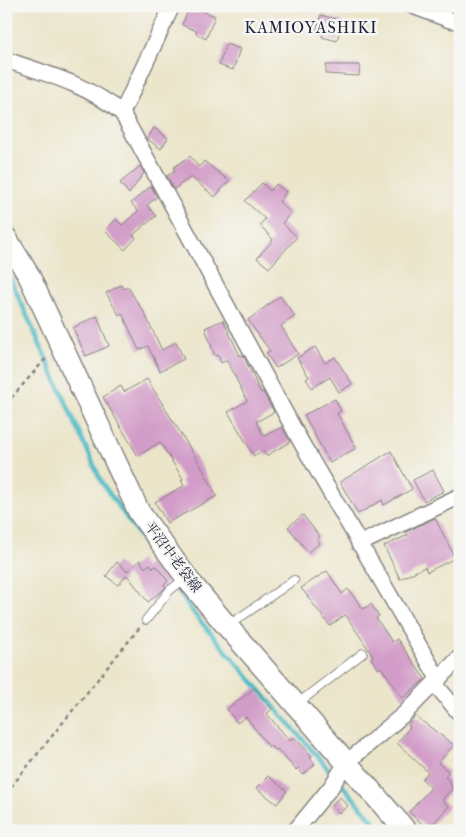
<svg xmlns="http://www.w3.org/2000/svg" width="466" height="837" viewBox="0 0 466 837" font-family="'IM FELL French Canon','Noto Serif JP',serif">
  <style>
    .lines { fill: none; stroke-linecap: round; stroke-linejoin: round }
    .stream { stroke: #4dbac7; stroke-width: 4.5 }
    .building { fill: #d29cc8 }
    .service-casing { stroke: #868482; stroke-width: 10 }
    .minor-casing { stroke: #868482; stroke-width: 18 }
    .secondary-casing { stroke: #868482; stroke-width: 24 }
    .path { stroke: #868482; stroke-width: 2.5; stroke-dasharray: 4 4; stroke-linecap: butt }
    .service { stroke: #fff; stroke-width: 8 }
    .minor { stroke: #fff; stroke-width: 15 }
    .secondary { stroke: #fff; stroke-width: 21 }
    .labels { text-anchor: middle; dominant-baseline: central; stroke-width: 5; stroke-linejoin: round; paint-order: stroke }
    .street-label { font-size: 14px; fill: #22223b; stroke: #f6f6f2 }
    .quarter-label { font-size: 16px; letter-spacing: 1px; fill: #22223b; stroke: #f6f6f2 }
  </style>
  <rect width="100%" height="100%" fill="#f6f6f2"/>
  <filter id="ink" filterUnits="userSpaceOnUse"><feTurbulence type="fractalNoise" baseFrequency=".02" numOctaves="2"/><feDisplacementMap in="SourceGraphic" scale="10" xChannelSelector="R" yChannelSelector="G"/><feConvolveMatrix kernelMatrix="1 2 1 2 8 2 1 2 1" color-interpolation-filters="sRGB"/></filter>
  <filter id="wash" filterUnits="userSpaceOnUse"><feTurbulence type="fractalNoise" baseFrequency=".0096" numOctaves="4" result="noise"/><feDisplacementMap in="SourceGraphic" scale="20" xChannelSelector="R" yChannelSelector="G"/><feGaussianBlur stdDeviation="1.12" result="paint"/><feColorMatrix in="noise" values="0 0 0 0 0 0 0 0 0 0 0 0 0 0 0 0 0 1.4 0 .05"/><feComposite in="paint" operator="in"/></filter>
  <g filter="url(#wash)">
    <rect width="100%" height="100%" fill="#ebe5ca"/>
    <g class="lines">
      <path class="stream" d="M6 269 102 483 195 615 382 831"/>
    </g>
    <g id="blocks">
      <path class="building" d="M190 6 215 16 206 39 196 34 197 31 182 25Z
        M321 15 342 21 337 41 322 37 323 34 316 33Z
        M226 44 240 49 233 70 219 65Z
        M326 65H360L359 76 326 74Z
        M154 128 168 138 161 149 147 139Z
        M190 156 199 167 204 161 229 181 215 197 191 177 174 189 167 176 174 172V167Z
        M140 166 144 173 129 194 120 183Z
        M262 183 270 191 276 184 286 192 279 202 291 213 282 223 297 237 269 268 257 258 273 240 260 225 265 219 245 201Z
        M151 186 157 197 147 205 156 216 133 235 136 238 125 250 105 231 116 219 122 225 138 211 131 203Z
        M121 285 124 289 128 287 142 310H143L162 350 176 342 184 359 160 371 148 346 139 350 122 313 119 315 106 293Z
        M280 296 295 316 281 326 298 354 276 368 266 353 270 351 248 320Z
        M97 316 109 346 86 356 73 328Z
        M223 320 240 356 243 355 261 393 263 392 274 412 256 422 264 436 282 427 290 442 266 456 263 450 254 456 228 412 247 401 227 360 221 363 218 355 215 356 205 328Z
        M315 347 325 363 335 357 352 384 339 392 330 377 312 388 306 379 309 377 297 358Z
        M147 379 201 466 217 496 167 523 155 502 184 486 181 480 183 479 160 442 138 456 103 397 121 386 124 392Z
        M335 399 341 411 337 413 356 448 330 463 304 415Z
        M391 451 412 489 384 505 382 500 358 514 340 482Z
        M433 470 444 491 424 501 413 480Z
        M303 515 320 537 317 539 320 543 308 552 288 527Z
        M435 518 455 558 427 572 425 567 400 579 384 546 408 535 406 532Z
        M140 560 145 568 150 564 153 568 156 566 168 581 164 585 166 587 162 591 148 602 127 575 118 585 106 576 117 562 127 571Z
        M327 571 342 594 348 589 363 609 371 604 379 616 376 618 392 642 397 639 425 679 403 698 381 667 379 669 371 658 373 656 347 617 345 615 330 626 301 588Z
        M255 688 272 709 267 714 290 741 294 737 312 756 310 758 315 764 303 775 298 768 296 770 277 749 275 750 271 746 269 747 246 717 237 723 227 709Z
        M415 716 454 745 438 763 449 772 445 777 452 784 450 786 453 788 442 800 449 806 428 829 409 812 431 788 422 779 428 772 397 743 410 727 408 725Z
        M268 776 287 791 277 804 256 788Z
        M340 797 348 806 339 813 331 805Z"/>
    </g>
  </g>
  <g filter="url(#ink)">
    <use href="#blocks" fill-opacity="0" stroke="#868482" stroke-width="1"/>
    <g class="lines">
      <g class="service-casing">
        <path id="service" d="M146 620 170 590 186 578
          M229 625 294 580
          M297 704 363 653"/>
      </g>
      <g class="minor-casing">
        <path id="minor" d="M413 6 450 20 460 21
          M6 60C48 74 88 85 122 113L301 442 439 680
          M122 113 172 6
          M359 544 460 496
          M435 684 460 714
          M295 831 331 787 346 763 404 714 460 657"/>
      </g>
      <g class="secondary-casing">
        <path id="secondary" d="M6 238 29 276 139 512 189 581 227 626 406 831"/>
      </g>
      <path class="path" d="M6 404 48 356
        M6 793 140 627"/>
      <use href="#service" class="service"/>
      <use href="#minor" class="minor"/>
      <use href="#secondary" class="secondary"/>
    </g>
  </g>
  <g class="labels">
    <g class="street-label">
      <text transform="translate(173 557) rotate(53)">平沼中老袋線</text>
    </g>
    <g class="quarter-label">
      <text x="311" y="27">KAMIOYASHIKI</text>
    </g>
  </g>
  <rect width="466" height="837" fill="none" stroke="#f6f6f2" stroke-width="25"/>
</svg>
